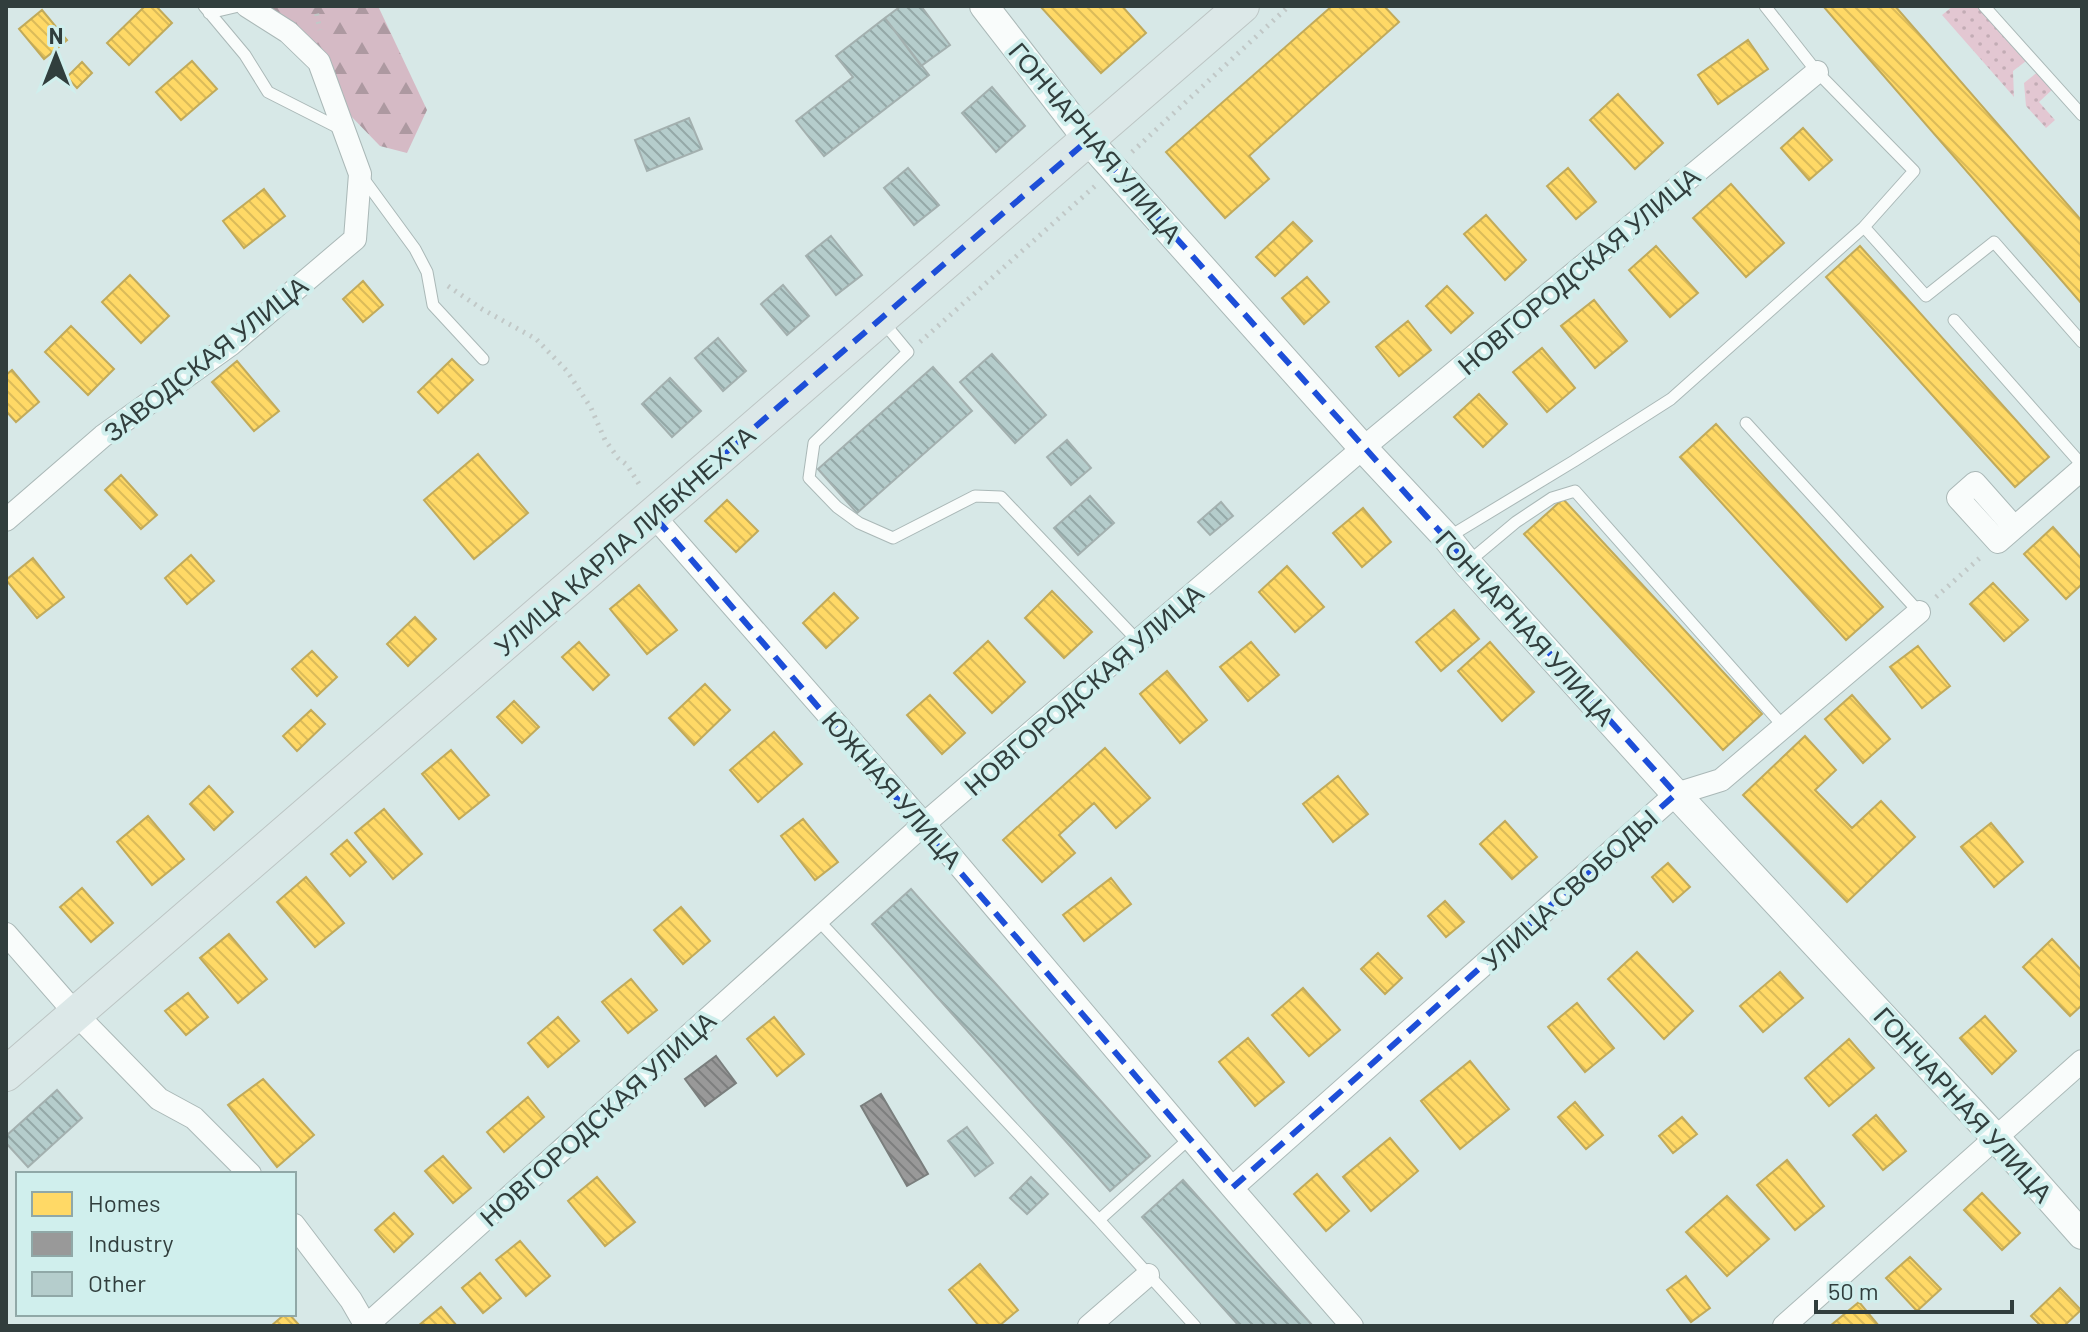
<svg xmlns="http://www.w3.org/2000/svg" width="2088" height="1332" viewBox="0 0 2088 1332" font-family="Barlow,sans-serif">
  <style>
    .grass { fill: url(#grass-dots) }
    .forest { fill: url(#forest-firs) }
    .homes { fill: url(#homes-back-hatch); stroke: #c1aa5a; stroke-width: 2 }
    .industry { fill: url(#industry-back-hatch); stroke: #7a7e7d; stroke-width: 2 }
    .building { fill: url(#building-back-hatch); stroke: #a3b0af; stroke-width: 2 }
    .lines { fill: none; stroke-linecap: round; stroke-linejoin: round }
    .service-casing { stroke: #aab8b7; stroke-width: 13 }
    .minor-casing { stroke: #aab8b7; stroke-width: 24 }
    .tertiary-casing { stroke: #aab8b7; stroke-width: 30 }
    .primary-casing { stroke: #bcc5c4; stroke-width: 36 }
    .path { stroke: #c1c8c7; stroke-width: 5; stroke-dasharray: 2 6; stroke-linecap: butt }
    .service { stroke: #f9fcfb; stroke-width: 11 }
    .minor { stroke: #f9fcfb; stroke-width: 22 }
    .tertiary { stroke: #f9fcfb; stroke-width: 28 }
    .primary { stroke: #dce8e8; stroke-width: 34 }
    .marked { fill: none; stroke: #1d4ed8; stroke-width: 6; stroke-dasharray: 16 10; stroke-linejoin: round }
    .labels { text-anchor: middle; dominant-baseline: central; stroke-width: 8; stroke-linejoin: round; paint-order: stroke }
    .street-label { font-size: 26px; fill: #313e3d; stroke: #d0efed }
  </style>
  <defs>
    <pattern id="grass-dots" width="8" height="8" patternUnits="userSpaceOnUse" patternTransform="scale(2)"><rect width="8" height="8" fill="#e3c7d2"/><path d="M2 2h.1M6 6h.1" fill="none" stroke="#c3acb5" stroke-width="1.8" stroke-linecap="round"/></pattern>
    <pattern id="forest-firs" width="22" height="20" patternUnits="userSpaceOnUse" patternTransform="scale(2)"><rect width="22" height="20" fill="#d5bac5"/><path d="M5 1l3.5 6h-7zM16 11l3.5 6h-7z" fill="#ad99a1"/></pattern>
    <pattern id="homes-back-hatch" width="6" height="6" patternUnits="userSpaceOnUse" patternTransform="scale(2)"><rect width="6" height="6" fill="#ffd966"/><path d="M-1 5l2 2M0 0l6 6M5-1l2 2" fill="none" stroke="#dbbb59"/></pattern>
    <pattern id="industry-back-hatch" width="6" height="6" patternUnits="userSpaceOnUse" patternTransform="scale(2)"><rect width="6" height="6" fill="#999"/><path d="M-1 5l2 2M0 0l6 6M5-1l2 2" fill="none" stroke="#7d7e7e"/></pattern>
    <pattern id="building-back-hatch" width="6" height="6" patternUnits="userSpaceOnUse" patternTransform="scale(2)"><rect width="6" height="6" fill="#b5cdcc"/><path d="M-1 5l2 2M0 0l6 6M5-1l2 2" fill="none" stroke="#94a8a7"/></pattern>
  </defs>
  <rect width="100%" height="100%" fill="#d7e8e7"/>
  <path class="grass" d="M1953 6H1985L2030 58 2013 71 2014 97 1942 15Z
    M2040 70 2055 87 2039 102 2055 120 2046 128 2026 106 2024 83Z"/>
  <path class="forest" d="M259 6H378L427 110 407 153 380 146 346 111Z"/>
  <path class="homes" d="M145 6H156L172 23 129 65 107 43Z
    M1040 6H1122L1146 33 1101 73Z
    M1332 6H1384L1399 22 1249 156 1269 179 1225 218 1166 152Z
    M1823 6H1895L2082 221V304Z
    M42 10 67 40 44 59 19 29Z
    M1748 40 1768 69 1718 104 1698 75Z
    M192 61 217 89 181 120 156 92Z
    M82 62 92 73 77 88 67 77Z
    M1618 94 1663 143 1635 169 1590 120Z
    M1803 128 1832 160 1809 180 1781 148Z
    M1568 168 1596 202 1576 219 1547 186Z
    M1731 184 1784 243 1746 277 1693 218Z
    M264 189 285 216 244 248 223 221Z
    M1486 215 1526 260 1505 280 1464 234Z
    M1293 222 1312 241 1275 276 1256 257Z
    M1656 246 1698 293 1670 317 1629 270Z
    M1860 246 2049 457 2015 487 1826 277Z
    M130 275 169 316 141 343 102 302Z
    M1307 277 1329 302 1304 324 1282 298Z
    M363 281 383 305 363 322 343 299Z
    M1447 286 1473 313 1451 333 1426 306Z
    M1594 300 1627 341 1595 368 1561 326Z
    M1408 321 1431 350 1399 376 1376 347Z
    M71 326 114 369 88 395 45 352Z
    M1542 348 1575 388 1547 412 1513 372Z
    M452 359 473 380 438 413 418 392Z
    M237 361 279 411 254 431 212 382Z
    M12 370 39 402 16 422 6 411V375Z
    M1479 394 1507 424 1483 447 1454 417Z
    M1716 424 1883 607 1846 640 1680 457Z
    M478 454 528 513 474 559 424 500Z
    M121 475 157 515 141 529 105 490Z
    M1563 499 1762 714 1723 750 1524 534Z
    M727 500 758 531 736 552 705 521Z
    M1363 508 1391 542 1362 567 1333 533Z
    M2053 527 2082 559V584L2066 599 2024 554Z
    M191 555 214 581 187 604 165 578Z
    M33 558 64 597 37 618 6 580Z
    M1287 566 1324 607 1295 632 1259 592Z
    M1993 583 2028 620 2004 641 1970 604Z
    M639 585 677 630 647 654 610 609Z
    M1052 591 1092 632 1064 658 1025 618Z
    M834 593 858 618 826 648 803 623Z
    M1454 610 1479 639 1441 671 1416 642Z
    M415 617 436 639 408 666 387 644Z
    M988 641 1025 682 992 713 954 673Z
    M579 642 609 675 593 690 562 657Z
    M1251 642 1279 675 1248 701 1220 667Z
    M1490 642 1534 692 1502 721 1458 671Z
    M1918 646 1950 686 1922 708 1890 667Z
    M312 651 337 677 317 696 292 669Z
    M1167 671 1207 720 1180 743 1140 694Z
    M705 684 730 710 694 745 669 718Z
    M930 695 965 733 942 754 907 715Z
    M1852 695 1890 739 1863 763 1825 719Z
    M514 701 539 727 522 743 497 717Z
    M311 710 325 724 297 751 283 736Z
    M774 732 802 764 758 802 730 770Z
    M1805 736 1836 770 1815 790 1852 828 1881 801 1915 837 1847 902 1743 795Z
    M1105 748 1150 798 1116 828 1094 803 1059 835 1075 853 1042 882 1003 840Z
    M451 750 489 795 459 819 422 774Z
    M1338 776 1368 814 1333 842 1303 804Z
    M209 786 233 812 214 830 190 804Z
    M384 809 422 854 393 879 355 833Z
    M148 816 184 859 152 885 117 842Z
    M803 819 838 862 815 880 781 836Z
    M1505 821 1537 857 1512 879 1480 844Z
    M1991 823 2023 862 1994 887 1961 847Z
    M347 840 366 862 350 876 331 854Z
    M1668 863 1690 887 1673 902 1652 877Z
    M306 877 344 923 315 947 277 902Z
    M1111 878 1131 904 1084 941 1063 915Z
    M82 888 113 923 91 942 60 907Z
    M1445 901 1464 922 1446 937 1428 916Z
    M681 907 710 941 683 964 654 930Z
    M229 934 267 979 238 1003 200 958Z
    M2052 939 2082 971V1005L2070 1016 2023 967Z
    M1637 952 1693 1011 1664 1039 1608 979Z
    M1378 953 1402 978 1385 994 1361 969Z
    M1780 972 1803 998 1763 1032 1740 1006Z
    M631 979 657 1010 628 1033 602 1002Z
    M1303 988 1340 1030 1309 1056 1272 1015Z
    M188 993 208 1017 186 1035 165 1011Z
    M1577 1003 1614 1048 1585 1072 1548 1027Z
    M1985 1016 2016 1051 1992 1074 1960 1038Z
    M558 1017 579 1041 548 1067 528 1043Z
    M774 1017 804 1054 777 1076 747 1039Z
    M1248 1038 1284 1082 1255 1106 1219 1062Z
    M1849 1039 1874 1068 1829 1106 1805 1078Z
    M1470 1061 1509 1109 1460 1149 1421 1101Z
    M263 1079 314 1135 277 1167 228 1105Z
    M528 1097 544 1117 504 1152 487 1132Z
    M1575 1102 1603 1135 1586 1149 1558 1117Z
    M1876 1115 1906 1151 1883 1170 1853 1135Z
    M1682 1117 1697 1134 1673 1153 1659 1136Z
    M1390 1138 1418 1171 1371 1211 1343 1177Z
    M443 1156 471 1188 453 1203 425 1171Z
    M1787 1160 1824 1206 1795 1230 1757 1185Z
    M1317 1174 1349 1211 1326 1231 1294 1194Z
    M597 1177 635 1222 605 1246 568 1201Z
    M1982 1193 2020 1233 2002 1250 1964 1210Z
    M1727 1196 1769 1239 1727 1276 1686 1232Z
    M394 1213 413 1234 394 1252 375 1230Z
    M520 1241 550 1276 526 1296 496 1260Z
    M1910 1257 1941 1289 1917 1311 1886 1278Z
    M980 1264 1018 1310 999 1326H979L949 1290Z
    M480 1273 501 1298 483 1313 462 1288Z
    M1686 1276 1710 1308 1691 1322 1667 1290Z
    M2060 1288 2081 1310 2064 1326H2041L2031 1316Z
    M1859 1302 1879 1326H1830Z
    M441 1307 457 1326H418Z
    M285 1314H289L300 1326H271Z"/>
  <path class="industry" d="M716 1056 736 1083 705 1106 685 1079Z
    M881 1094 928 1174 907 1186 861 1106Z"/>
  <path class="building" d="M901 6H921L950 45 921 66 885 18Z
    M885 18 929 75 824 156 796 121 853 77 836 56Z
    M992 87 1025 126 996 152 962 113Z
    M689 118 702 149 647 171 635 140Z
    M908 168 939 205 914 225 884 188Z
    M831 236 862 275 836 295 806 256Z
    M783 285 809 316 787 335 761 304Z
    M718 338 746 371 723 391 695 358Z
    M992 354 1046 415 1015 443 960 382Z
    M933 367 972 411 857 513 818 469Z
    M670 378 701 411 672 437 642 404Z
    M1067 440 1091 468 1071 485 1047 457Z
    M1090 496 1114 523 1078 555 1054 528Z
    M1221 502 1233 516 1210 535 1198 522Z
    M911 889 1150 1156 1110 1191 872 924Z
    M57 1090 82 1118 28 1167 6 1143V1136Z
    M967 1127 993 1163 975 1176 948 1141Z
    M1031 1177 1048 1194 1027 1214 1010 1198Z
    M1183 1180 1313 1326H1239L1142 1217Z"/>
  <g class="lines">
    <g class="service-casing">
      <path id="service" d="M204 6 245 55 268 92 343 130
        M1765 6 1817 72 1914 171 1864 227
        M1984 6 2082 115
        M209 13 239 6
        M363 178 415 249 427 272 433 305 483 359
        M1954 320 2082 465
        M884 323 908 352 814 443 809 478 837 507 859 523 893 538 975 496 1001 497 1138 641
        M1746 423 1919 612
        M1447 538 1574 461 1671 399 1864 227 1926 296 1994 242 2082 342
        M1467 563 1516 522 1552 498 1575 491 1784 727
        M818 920 1099 1220
        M1190 1138 1099 1220 1195 1326"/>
    </g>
    <g class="minor-casing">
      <path id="minor" d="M653 515 924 824 1232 1188 1352 1326
        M6 520 103 436 230 345 355 239 360 174 319 62 288 32 247 6
        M2014 527 1975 483 1958 498 1998 542 2082 469
        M6 934 76 1014 159 1099 194 1118 250 1174
        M1232 1188 1676 794 1721 780 1919 612
        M294 1225 351 1300 366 1326 924 824 1363 448 1817 72
        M1089 1326 1148 1275
        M1784 1326 2082 1061"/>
    </g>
    <g class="tertiary-casing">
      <path id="tertiary" d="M984 6 1088 140 1363 448 1447 538 1467 563 1676 794 1996 1138 2082 1235"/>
    </g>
    <g class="primary-casing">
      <path id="primary" d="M6 1074 1242 6"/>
    </g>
    <path class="path" d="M315 6 320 30
      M1132 152 1289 6
      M448 286 482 309 536 339 567 371 591 408 605 440 618 458 627 465 641 487
      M920 342 1095 186
      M1936 597 1982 556"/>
    <use href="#service" class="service"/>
    <use href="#minor" class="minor"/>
    <use href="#tertiary" class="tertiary"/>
    <use href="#primary" class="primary"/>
  </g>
  <path class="marked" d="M1088 140 1676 794 1232 1188 653 515Z"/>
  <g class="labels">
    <g class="street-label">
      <text transform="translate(1096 142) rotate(50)">ГОНЧАРНАЯ УЛИЦА</text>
      <text transform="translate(1578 270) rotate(-40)">НОВГОРОДСКАЯ УЛИЦА</text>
      <text transform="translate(205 358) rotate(-38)">ЗАВОДСКАЯ УЛИЦА</text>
      <text transform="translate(624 540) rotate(-41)">УЛИЦА КАРЛА ЛИБКНЕХТА</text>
      <text transform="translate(1526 627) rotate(48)">ГОНЧАРНАЯ УЛИЦА</text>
      <text transform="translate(1083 689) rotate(-41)">НОВГОРОДСКАЯ УЛИЦА</text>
      <text transform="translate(893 789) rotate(49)">ЮЖНАЯ УЛИЦА</text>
      <text transform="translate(1569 889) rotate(-42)">УЛИЦА СВОБОДЫ</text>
      <text transform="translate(1964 1104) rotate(48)">ГОНЧАРНАЯ УЛИЦА</text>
      <text transform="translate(597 1118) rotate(-42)">НОВГОРОДСКАЯ УЛИЦА</text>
    </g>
  </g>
  <rect width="2088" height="1332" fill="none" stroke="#313e3d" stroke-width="16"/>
  <rect x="16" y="1172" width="280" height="144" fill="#d0efed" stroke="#90a8a7" stroke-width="2"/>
  <rect x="32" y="1192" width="40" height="24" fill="#ffd966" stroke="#90a8a7" stroke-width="2"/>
  <text x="88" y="1212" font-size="24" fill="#313e3d">Homes</text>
  <rect x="32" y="1232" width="40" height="24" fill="#999999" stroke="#90a8a7" stroke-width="2"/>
  <text x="88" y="1252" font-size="24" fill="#313e3d">Industry</text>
  <rect x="32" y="1272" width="40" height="24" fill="#b5cdcc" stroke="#90a8a7" stroke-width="2"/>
  <text x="88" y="1292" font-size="24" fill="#313e3d">Other</text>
  <g transform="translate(56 56)" stroke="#d0efed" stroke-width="6" paint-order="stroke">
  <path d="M0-6L14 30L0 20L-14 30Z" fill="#313e3d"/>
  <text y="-12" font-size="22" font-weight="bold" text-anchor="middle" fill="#313e3d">N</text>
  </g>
  <path d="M1816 1300v12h196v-12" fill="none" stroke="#313e3d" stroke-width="4"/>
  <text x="1828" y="1300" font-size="24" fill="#313e3d" stroke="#d0efed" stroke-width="6" paint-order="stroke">50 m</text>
</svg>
